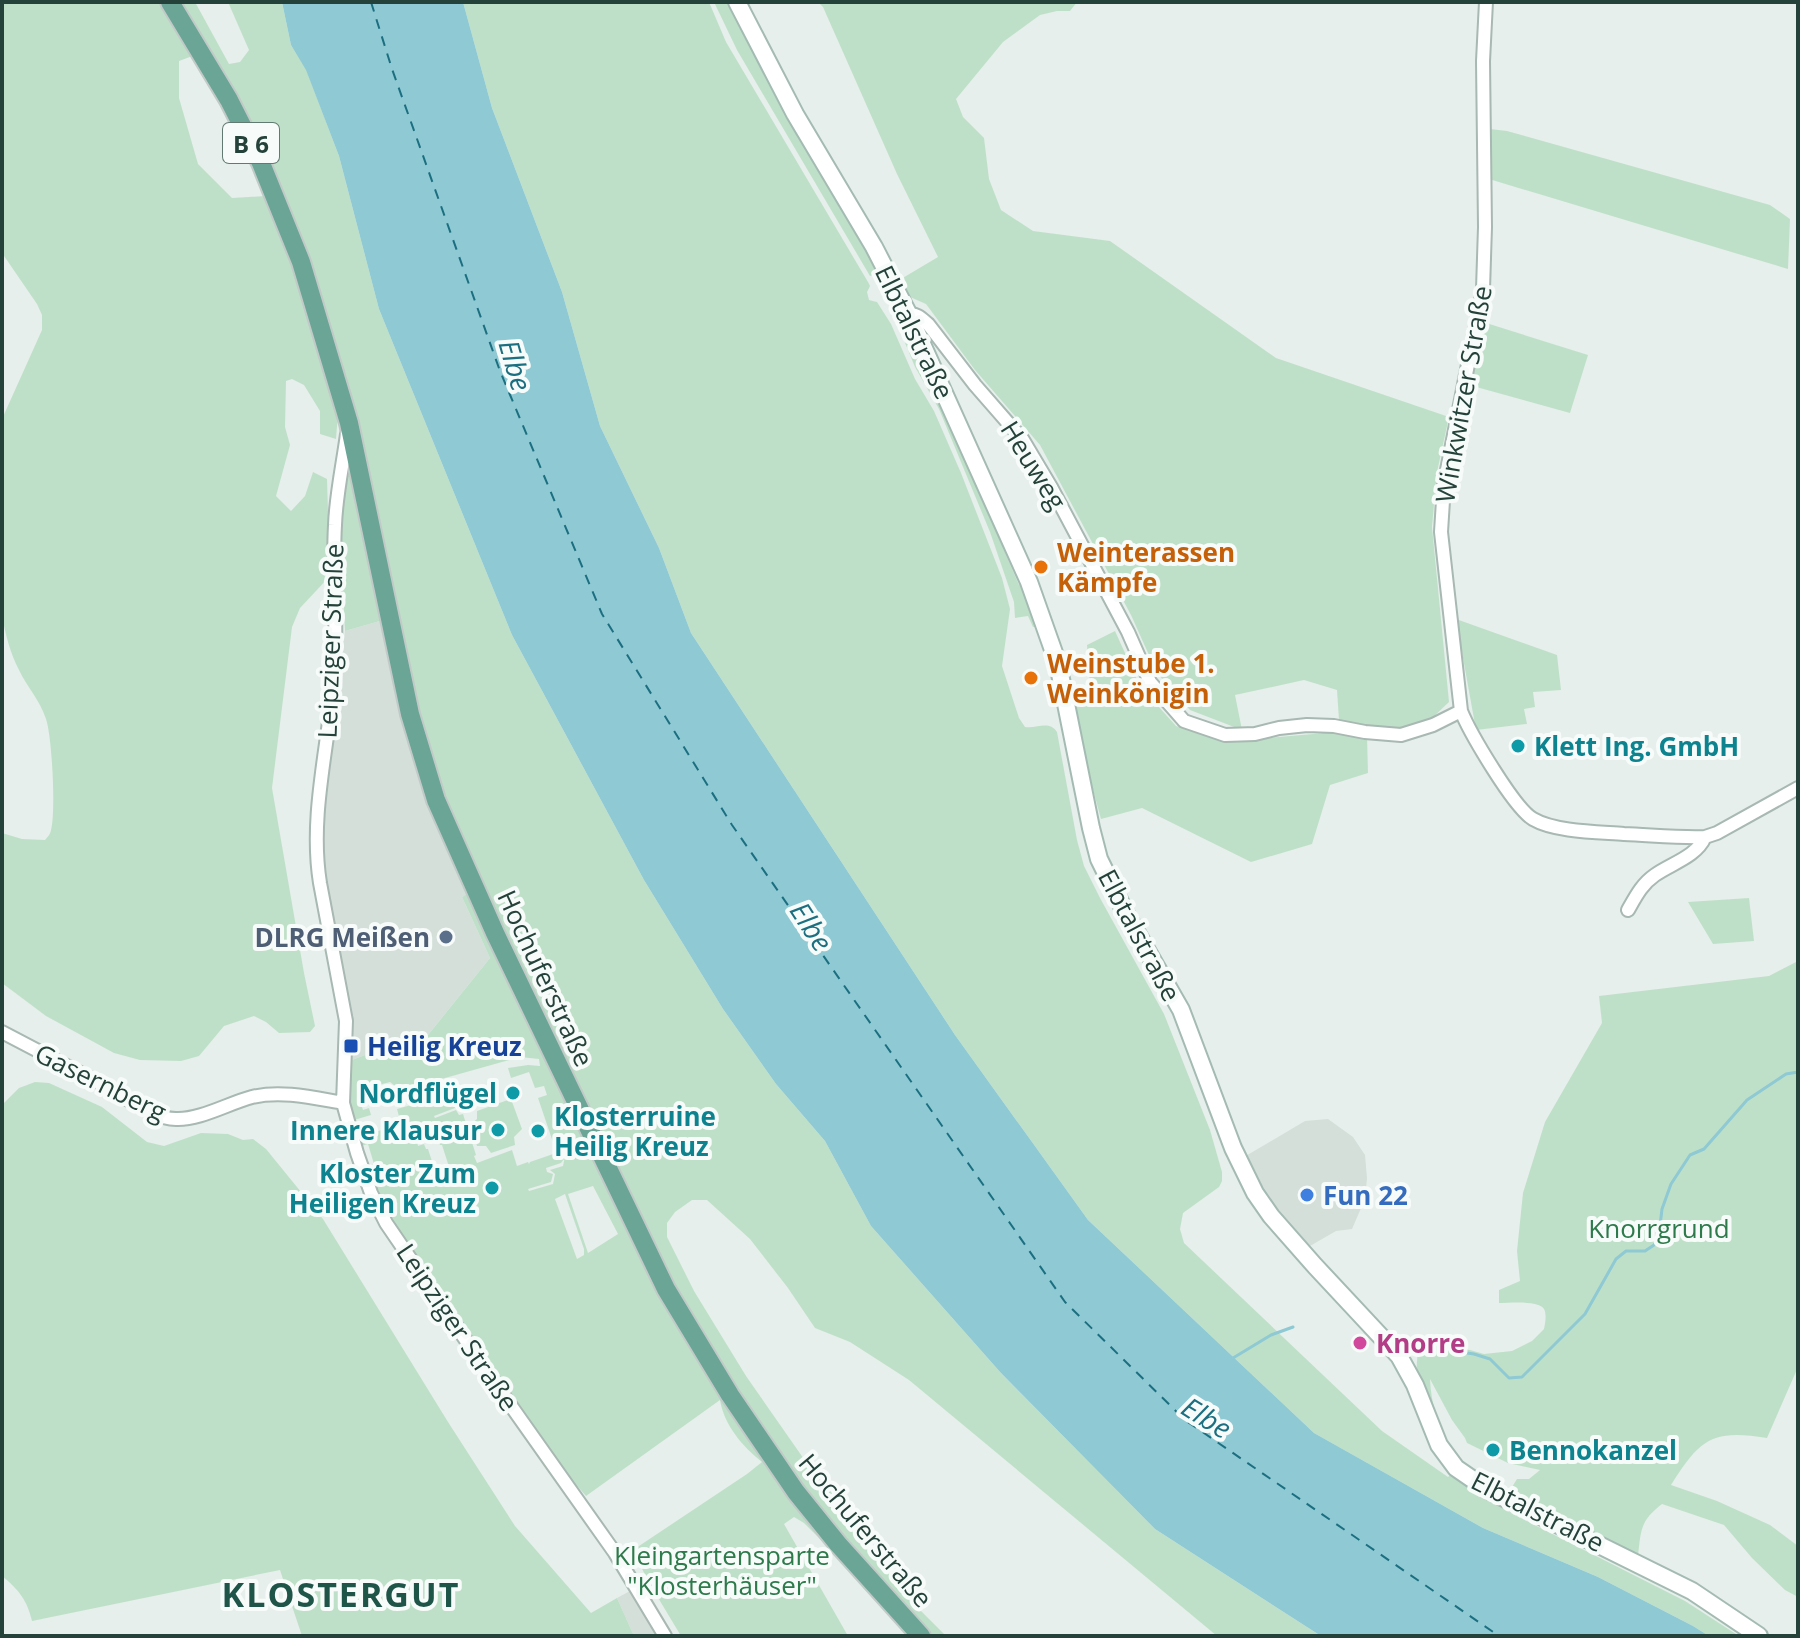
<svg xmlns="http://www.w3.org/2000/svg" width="1800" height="1638" viewBox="0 0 1800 1638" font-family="'Open Sans',sans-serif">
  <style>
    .built { fill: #d4dfda }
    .green { fill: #bfe0c8; fill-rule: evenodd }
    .water { fill: #8ec9d4 }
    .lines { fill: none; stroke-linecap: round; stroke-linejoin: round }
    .stream { stroke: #8ec9d4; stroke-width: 3 }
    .ferry { stroke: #1c6f80; stroke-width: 2; stroke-dasharray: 10 8; stroke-linecap: butt }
    .street-casing { stroke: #a8b8b2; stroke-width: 16 }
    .secondary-casing { stroke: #a4bbb3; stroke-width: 20 }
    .primary-casing { stroke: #c2cac8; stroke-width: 22 }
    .street { stroke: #fff; stroke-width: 12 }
    .secondary { stroke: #fff; stroke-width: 16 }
    .primary { stroke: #6aa596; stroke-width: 18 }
    .food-dot { fill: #e8710a; stroke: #f7fbf9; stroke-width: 3 }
    .culture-dot { fill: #0f9aa8; stroke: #f7fbf9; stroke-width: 3 }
    .service-dot { fill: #5c6f8a; stroke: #f7fbf9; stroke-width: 3 }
    .transit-dot { fill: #1a4fb4; stroke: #f7fbf9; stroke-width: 3 }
    .shop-dot { fill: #3f7fe0; stroke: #f7fbf9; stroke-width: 3 }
    .hotel-dot { fill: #d1479c; stroke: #f7fbf9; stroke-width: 3 }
    .labels { text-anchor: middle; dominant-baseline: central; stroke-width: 8; stroke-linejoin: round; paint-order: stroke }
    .shield { fill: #f7fbf9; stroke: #637a73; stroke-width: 2 }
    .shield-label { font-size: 24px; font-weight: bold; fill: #24423a }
    .street-label { font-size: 26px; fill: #24423a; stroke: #f7fbf9 }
    .food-label { font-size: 26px; font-weight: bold; fill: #c56008; stroke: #f7fbf9; text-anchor: start }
    .culture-label { font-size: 26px; font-weight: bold; fill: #0d838f; stroke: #f7fbf9; text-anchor: start }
    .service-label { font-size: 26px; font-weight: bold; fill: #4e5e75; stroke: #f7fbf9; text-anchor: end }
    .transit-label { font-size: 26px; font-weight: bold; fill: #164399; stroke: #f7fbf9; text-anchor: start }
    .shop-label { font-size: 26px; font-weight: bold; fill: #366cbe; stroke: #f7fbf9; text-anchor: start }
    .park-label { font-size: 26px; fill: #2d7a4b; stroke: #f7fbf9 }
    .hotel-label { font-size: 26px; font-weight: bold; fill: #b23c85; stroke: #f7fbf9; text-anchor: start }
    .water-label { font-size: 28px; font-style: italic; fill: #1c6f80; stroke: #f7fbf9 }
    .district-label { font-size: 34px; font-weight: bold; letter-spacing: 2px; fill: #1f5548; stroke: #f7fbf9 }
  </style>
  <rect width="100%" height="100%" fill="#e6efeb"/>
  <path class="built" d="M380 621 402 714 422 791 468 894 462 897 490 958 424 1040 396 1043 352 1060 351 1012 328 907 320 835 345 631Z
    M1328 1119 1353 1137 1365 1155 1367 1178 1365 1199 1352 1229 1336 1231 1310 1246 1294 1231 1262 1193 1244 1157 1305 1121Z
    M630 1591 660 1636H634L617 1598Z"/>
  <path class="green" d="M2 2H195L229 64 240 62 249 50 228 2H282L291 45 306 69 339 156 379 309 512 635 644 880 723 1009 776 1084 825 1141 871 1226 1001 1373 1155 1529 1321 1636H1217L909 1380 850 1342 815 1328 788 1288 750 1239 707 1200H692L675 1212 667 1223V1237L694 1291 746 1376 806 1462 854 1520 899 1589 946 1636H927L839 1558 804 1523 794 1517 784 1524 848 1636H681L648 1581 633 1550 747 1474 762 1462C743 1447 724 1425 720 1400L586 1496 565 1472 457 1320 390 1217 367 1167 374 1164 368 1144 361 1146 359 1137 401 1124 397 1109 446 1095 455 1096 456 1099 452 1101 455 1108 434 1116 435 1118 456 1110 459 1115 463 1114 476 1155 474 1156 477 1163 512 1150 517 1166 528 1162 529 1164 530 1162 556 1153 562 1154 564 1159 561 1163 546 1168 547 1172 553 1174 551 1182 528 1189 529 1191 553 1184 555 1174 550 1170 563 1166 565 1156 563 1153 556 1151 538 1098 547 1095 544 1086 535 1088 529 1072 511 1078 508 1068 528 1065 540 1066 539 1059 520 1057 413 1087 405 1084 395 1086 390 1082 371 1087 370 1089 372 1100 367 1101 362 1107 363 1110 369 1108 371 1115 354 1120C348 1100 346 1081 352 1060L396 1043 424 1040 490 958 462 897 467 894 422 791 365 469 297 232 206 51 179 61V98L198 164 232 198 266 196 304 298 338 413 336 439 320 434V411L304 385 292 379 286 381 285 427 290 445 276 496 291 511 305 496 313 472 327 479 330 576 300 608 292 627 272 788 304 973 315 1026 310 1032 279 1033 266 1022 254 1016 224 1026 199 1056 181 1061 140 1060 114 1053 46 1016 2 983V833L22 839 45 840C48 836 50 835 51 830 56 812 52 736 46 719 40 700 27 687 19 670 10 653 6 635 2 617V419L42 330V315L37 304 2 253ZM436 1131 440 1145H442L452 1176 438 1180 428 1149H426L424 1144 418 1146 416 1138ZM593 1186 618 1234 588 1253 568 1194ZM565 1194 584 1249V1255L577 1259 555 1199Z
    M463 2H709L726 42 868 282 870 286 867 292 869 300 877 302 891 324 915 379 934 411 961 473 1002 578 1010 609 1002 666 1019 718 1025 727C1037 729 1049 720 1057 732L1077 840 1084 866 1100 898 1164 1014 1210 1130 1222 1172V1181L1219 1187 1183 1213 1180 1229 1184 1243 1382 1431 1448 1477 1453 1472 1688 1594 1752 1636H1744L1704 1609 1662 1585 1493 1502 1513 1514 1685 1601 1739 1636H1709L1693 1626 1598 1577 1483 1528 1314 1433 1088 1220 955 1035 691 633 659 548 600 426 562 292 492 108Z
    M714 2H733L882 272 870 276 737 50Z
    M818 2H1077L1070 11H1057L1040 15 1003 42 956 99 963 117 984 138 989 179 1001 210 1033 231 1110 241 1276 358 1449 417 1437 472 1432 527 1449 702 1429 721 1398 730 1339 720 1337 690 1304 680 1235 695 1242 730 1190 710 1157 673 1131 615 1040 445 975 370 926 304 910 297 901 279 938 257 897 174 823 7Z
    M1490 129 1507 131 1770 205 1790 219 1788 269 1489 179Z
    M904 320 1001 533 1003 548 1019 585 1025 584 1041 626 1033 627 1028 616 1015 618 1014 602 990 532 939 409 915 367 899 328V324Z
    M1483 322 1588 355 1570 413 1469 385Z
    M351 439 380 621 345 631 339 518Z
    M1456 619 1557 655 1561 690 1533 692 1535 707 1524 709 1527 724 1476 730Z
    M1115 631 1140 686 1176 726 1222 742 1336 732 1367 736 1368 773 1330 785 1312 844 1251 862 1142 808 1101 819 1071 709 1091 701 1087 645Z
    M1749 898 1754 941 1713 944 1688 902Z
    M1798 961V1367L1767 1438C1712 1429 1700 1439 1671 1485L1717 1501 1770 1525 1798 1546V1597L1785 1590 1752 1558 1724 1525 1662 1504C1640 1521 1641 1530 1638 1556L1506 1492 1512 1487 1517 1479H1529L1540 1470 1508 1463 1467 1443 1465 1438 1452 1420 1430 1379C1431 1404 1438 1425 1449 1446 1438 1429 1418 1390 1417 1370 1416 1361 1419 1353 1417 1344L1470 1350 1484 1354 1512 1351 1532 1341 1544 1329C1545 1324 1547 1315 1544 1309 1539 1300 1510 1303 1499 1303V1290L1520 1281 1517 1251 1523 1193 1545 1122 1602 1023 1599 996 1769 976Z
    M35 1082 49 1083 102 1107 147 1142 164 1146 201 1133 228 1134 243 1140 253 1139 266 1149 323 1219 448 1422 515 1526 591 1613 617 1598 634 1636H302L280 1570 32 1621C27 1600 19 1590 2 1576V1105L19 1088Z
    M511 1099 522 1129 514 1137 515 1145 491 1153 486 1146H477L471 1124 477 1119V1111Z"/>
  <path class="water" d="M282 2H463L492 108 562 292 600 426 659 548 691 633 955 1035 1088 1220 1314 1433 1483 1528 1598 1577 1693 1626 1709 1636H1321L1155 1529 1001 1373 871 1226 825 1141 776 1084 723 1009 644 880 512 635 379 309 339 156 306 70 291 45Z"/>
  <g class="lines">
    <path class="stream" d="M1418 1346 1474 1354 1490 1359 1509 1378 1522 1377 1585 1314 1616 1259 1626 1251H1645L1654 1245 1659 1234 1662 1209 1671 1184 1690 1155 1704 1149 1747 1100 1786 1074 1798 1072
      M1233 1358 1271 1335 1293 1327"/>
    <path class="ferry" d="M371 2 392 69 500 371 602 614 732 825 1065 1302 1185 1420 1499 1636"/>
    <g class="street-casing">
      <path id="street" d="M1486 2 1483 61 1485 227 1483 289 1444 485 1441 532 1461 711C1470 733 1514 808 1533 819 1555 832 1599 832 1624 834 1651 835 1678 838 1705 837L1717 833 1798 788
        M909 315C917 313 922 319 928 324L975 385 1023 440 1051 487 1128 632 1150 682 1184 721 1225 735 1255 734 1279 728 1307 725 1334 726 1365 732 1401 735 1433 725 1461 711
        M347 434C343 464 336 495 335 525 332 576 338 626 334 677 329 745 309 815 320 883L346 1021 343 1103 357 1153 371 1193 386 1223 504 1396 615 1553 665 1636
        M1628 910C1636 896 1642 884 1655 875 1672 863 1696 857 1705 837
        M2 1032C36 1050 71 1068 105 1086 126 1097 153 1119 176 1119 200 1120 229 1103 252 1097 282 1090 314 1098 343 1103"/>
    </g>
    <g class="secondary-casing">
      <path id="secondary" d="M737 2 795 114 874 247 909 315 1029 582 1058 664 1091 828 1099 859 1126 914 1181 1010 1233 1148 1255 1193 1271 1216 1315 1266 1399 1356 1415 1385 1439 1445 1456 1468 1488 1490 1692 1591 1759 1636"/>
    </g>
    <g class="primary-casing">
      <path id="primary" d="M170 2 229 100 261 163 301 262 349 423 410 714 436 800 495 933 666 1289 730 1395 796 1492 838 1544 921 1636"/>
    </g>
    <use href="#street" class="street"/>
    <use href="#secondary" class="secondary"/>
    <use href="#primary" class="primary"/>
  </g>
  <g class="food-dot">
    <circle cx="1041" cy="567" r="8"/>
    <circle cx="1031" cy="678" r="8"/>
  </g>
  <g class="culture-dot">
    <circle cx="1518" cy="746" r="8"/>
    <circle cx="513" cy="1093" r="8"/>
    <circle cx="498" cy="1130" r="8"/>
    <circle cx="538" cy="1131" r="8"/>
    <circle cx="492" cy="1188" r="8"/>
    <circle cx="1493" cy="1450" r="8"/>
  </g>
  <circle class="service-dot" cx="446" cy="937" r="8"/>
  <rect class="transit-dot" x="343" y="1038" width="16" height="16" rx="4"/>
  <circle class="shop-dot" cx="1307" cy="1195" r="8"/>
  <circle class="hotel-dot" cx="1360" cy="1343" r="8"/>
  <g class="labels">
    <rect class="shield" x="223" y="123" width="56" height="40" rx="6"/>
    <g class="shield-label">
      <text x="251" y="143">B 6</text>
    </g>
    <g class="street-label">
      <text transform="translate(915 332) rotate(64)">Elbtalstraße</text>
      <text transform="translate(1463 394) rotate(-80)">Winkwitzer Straße</text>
      <text transform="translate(1034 465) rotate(58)">Heuweg</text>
      <text transform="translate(330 641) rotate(-88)">Leipziger Straße</text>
      <text transform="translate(1140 935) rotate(62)">Elbtalstraße</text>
      <text transform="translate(546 978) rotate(65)">Hochuferstraße</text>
      <text transform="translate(101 1082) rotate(26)">Gasernberg</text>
      <text transform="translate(458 1327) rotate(56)">Leipziger Straße</text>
      <text transform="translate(1538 1511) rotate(27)">Elbtalstraße</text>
      <text transform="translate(866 1530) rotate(50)">Hochuferstraße</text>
    </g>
    <g class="food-label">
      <text x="1057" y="552">Weinterassen<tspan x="1057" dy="30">Kämpfe</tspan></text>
      <text x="1047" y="663">Weinstube 1.<tspan x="1047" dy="30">Weinkönigin</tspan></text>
    </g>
    <g class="culture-label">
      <text x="1534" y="746">Klett Ing. GmbH</text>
      <text x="497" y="1093" text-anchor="end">Nordflügel</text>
      <text x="554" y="1116">Klosterruine<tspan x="554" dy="30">Heilig Kreuz</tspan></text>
      <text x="482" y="1130" text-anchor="end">Innere Klausur</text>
      <text x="476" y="1173" text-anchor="end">Kloster Zum<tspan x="476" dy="30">Heiligen Kreuz</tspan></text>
      <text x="1509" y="1450">Bennokanzel</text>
    </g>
    <g class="service-label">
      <text x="430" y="937">DLRG Meißen</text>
    </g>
    <g class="transit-label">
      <text x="367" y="1046">Heilig Kreuz</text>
    </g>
    <g class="shop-label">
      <text x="1323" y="1195">Fun 22</text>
    </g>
    <g class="park-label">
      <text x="1659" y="1228">Knorrgrund</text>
      <text x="722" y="1555">Kleingartensparte<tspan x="722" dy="30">"Klosterhäuser"</tspan></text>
    </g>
    <g class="hotel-label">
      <text x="1376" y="1343">Knorre</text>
    </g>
    <g class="water-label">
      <text transform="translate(516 365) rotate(74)">Elbe</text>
      <text transform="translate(812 926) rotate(57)">Elbe</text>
      <text transform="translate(1207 1417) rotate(32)">Elbe</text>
    </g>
    <g class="district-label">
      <text x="341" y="1594">KLOSTERGUT</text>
    </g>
  </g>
  <rect width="1800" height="1638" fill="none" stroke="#24423a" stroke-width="8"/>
</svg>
